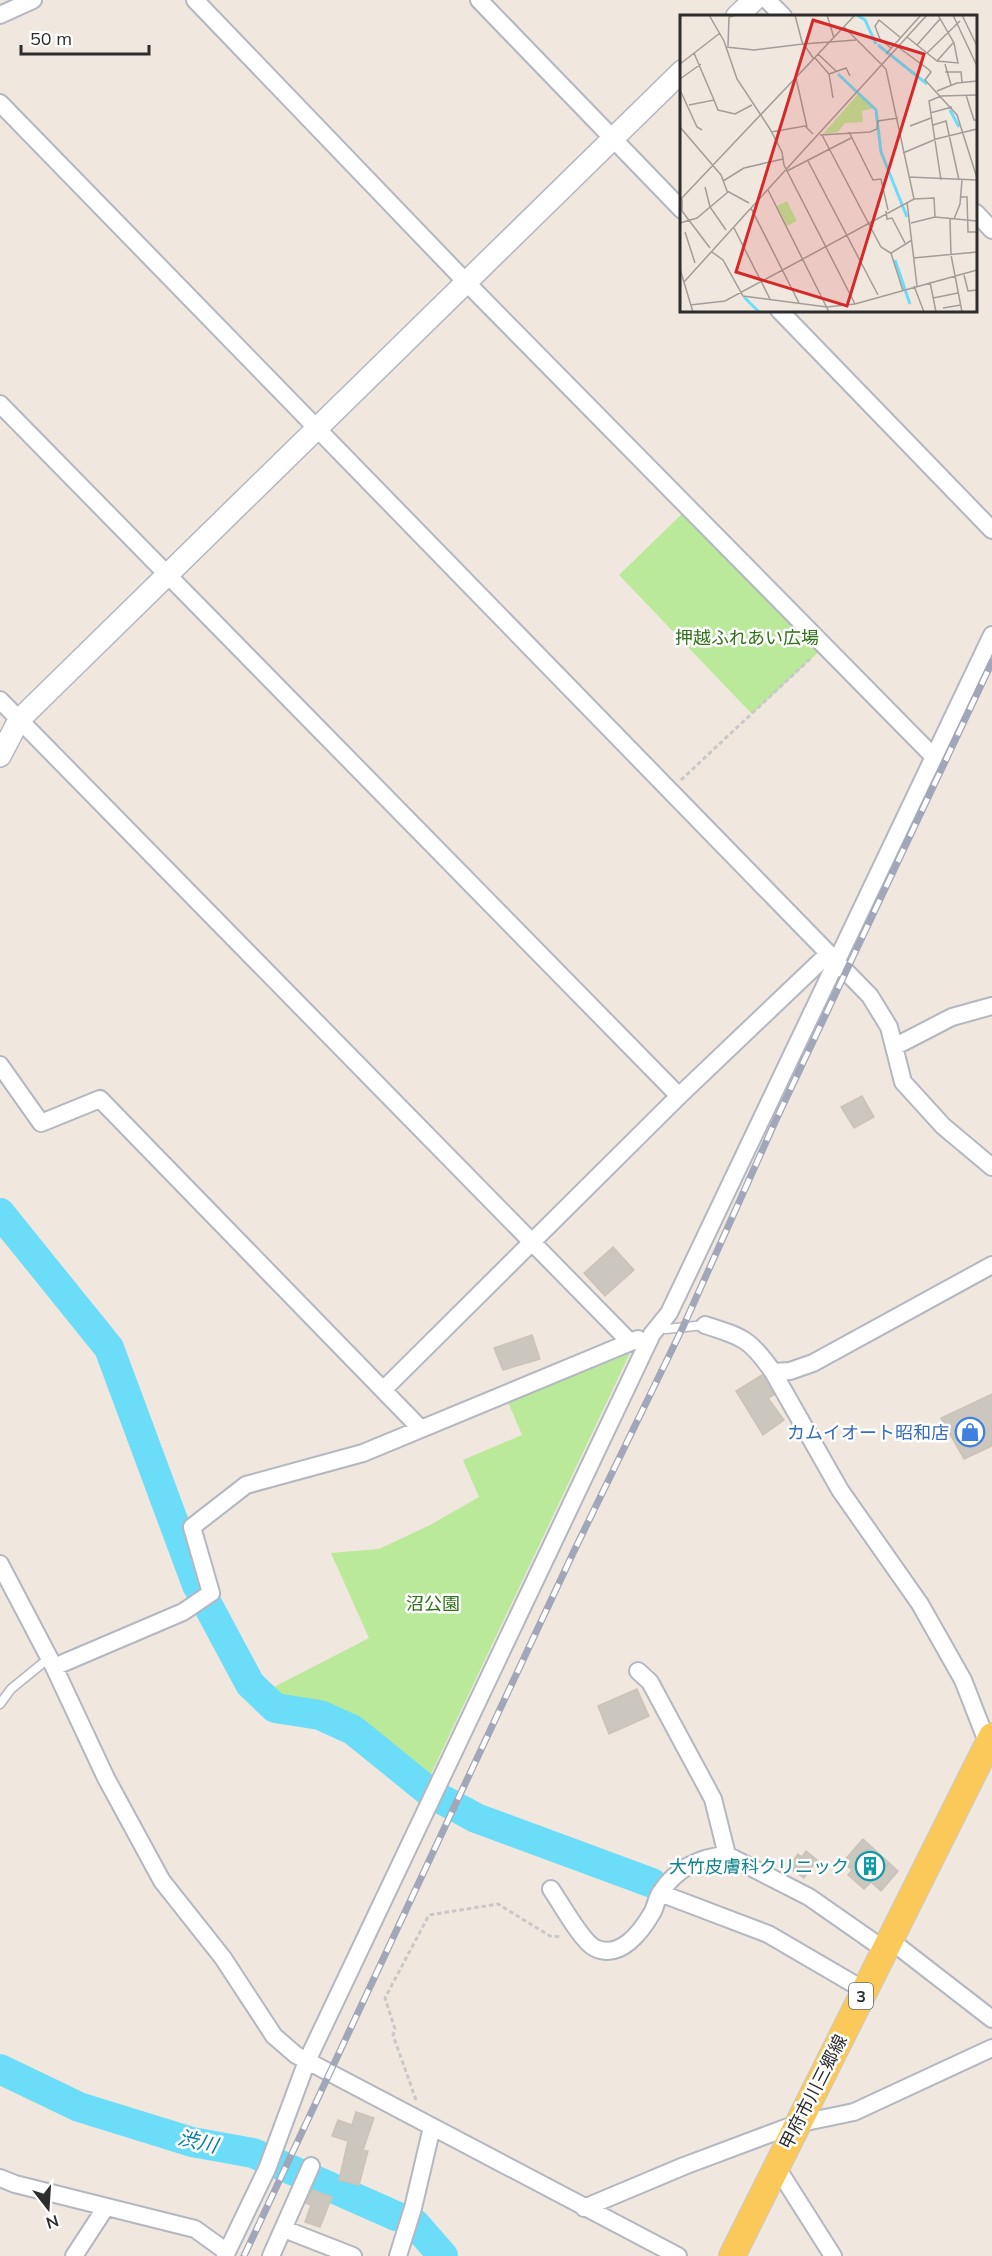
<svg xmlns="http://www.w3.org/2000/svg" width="992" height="2256" viewBox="0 0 992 2256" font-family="Mulish,'Noto Sans JP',sans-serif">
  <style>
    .green { fill: #bae999 }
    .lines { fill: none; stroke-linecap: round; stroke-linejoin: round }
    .river { stroke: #6cddf8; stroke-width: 30 }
    .building { fill: #cbc6be; stroke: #ccc3b8; stroke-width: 1.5 }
    .service-casing { stroke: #b3b7c2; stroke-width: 11 }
    .minor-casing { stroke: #b3b7c2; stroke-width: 20 }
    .tertiary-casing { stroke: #b3b7c2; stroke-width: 24 }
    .primary-casing { stroke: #c8c8c8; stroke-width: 28 }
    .path { stroke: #c8c8c8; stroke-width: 3; stroke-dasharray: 4.5 3; stroke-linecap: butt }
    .service { stroke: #fff; stroke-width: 8 }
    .minor { stroke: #fff; stroke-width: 16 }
    .tertiary { stroke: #fff; stroke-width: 21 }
    .primary { stroke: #fbc959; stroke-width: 26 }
    .rail-casing { stroke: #a1a6b9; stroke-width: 7 }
    .rail { stroke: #fff; stroke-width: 4.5; stroke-dasharray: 14; stroke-linecap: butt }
    .labels { text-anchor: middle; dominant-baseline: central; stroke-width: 5; stroke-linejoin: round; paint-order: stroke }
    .shield { fill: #fff; stroke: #6c6c6c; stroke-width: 1.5 }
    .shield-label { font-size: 16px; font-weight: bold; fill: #2d2d2d }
    .park-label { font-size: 18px; fill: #307216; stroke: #fff }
    .shop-label { font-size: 18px; fill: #366cbe; stroke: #fff; text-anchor: end }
    .culture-label { font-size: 18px; fill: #0d838f; stroke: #fff; text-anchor: end }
    .street-label { font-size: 18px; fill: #2d2d2d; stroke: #fff }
    .water-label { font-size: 20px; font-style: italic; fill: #047eab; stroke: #fff }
    .inset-river { fill: none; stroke: #6cddf8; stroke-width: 3 }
    .inset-road { fill: none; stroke: #a29d98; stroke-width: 1.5 }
    .view { fill: #d62828; fill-opacity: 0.15; stroke: #d62828; stroke-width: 3 }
    .inset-edge { fill: none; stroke: #2d2d2d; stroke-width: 3 }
  </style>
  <rect width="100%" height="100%" fill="#f0e7df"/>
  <path class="green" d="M688 508 825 646 752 714 619 575Z
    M630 1353 430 1776 366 1723 321 1705 284 1697 274 1687 369 1638 331 1553 379 1549 430 1525 479 1497 463 1460 522 1435 508 1402Z"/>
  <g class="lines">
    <path class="river" d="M0 1213 109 1348 197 1585 250 1684 275 1708 320 1715 353 1730 432 1794 476 1818 652 1883
      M0 2069 79 2107 192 2142 253 2153 396 2216
      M415 2224 443 2256"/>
  </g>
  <path class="building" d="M862 1096 874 1117 854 1128 841 1107Z
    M613 1247 634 1270 605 1296 584 1273Z
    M532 1335 540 1359 503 1370 494 1348Z
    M762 1375 774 1395 768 1398 784 1420 763 1435 736 1391Z
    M992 1394V1446L964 1459 941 1418Z
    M637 1689 649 1716 609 1734 598 1706Z
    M863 1839 898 1871 881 1891 871 1882 864 1889 848 1875 852 1870 843 1862Z
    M806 1851 817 1860 804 1878 788 1867 798 1854 802 1857Z
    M356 2112 374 2118 363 2150 368 2151 359 2185 339 2180 348 2141 332 2136 338 2120 352 2125Z
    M312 2190 332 2197 320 2227 305 2222 311 2205 306 2203Z"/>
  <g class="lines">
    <g class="service-casing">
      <path id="service" d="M666 1329 705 1325
        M0 1704 11 1689 49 1658"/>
    </g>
    <g class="minor-casing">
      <path id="minor" d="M195 0 465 281 933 756
        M479 0 682 210
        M767 0 783 16
        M0 15 33 0
        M0 103 870 996 889 1027 903 1082 943 1126 992 1167
        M976 213 992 230
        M779 310 992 530
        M0 404 679 1096
        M0 700 630 1342
        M894 1047 952 1017 992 1006
        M0 1065 41 1123 100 1099 421 1429
        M705 1325C743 1337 750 1339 773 1372L790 1371 813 1363 992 1265
        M773 1372 840 1490 920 1604 963 1680 988 1744
        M383 1390 679 1096 828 954
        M0 1564 54 1667 106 1778 162 1881 223 1958 274 2036 296 2055 678 2256
        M54 1667 183 1612 211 1593 192 1527 246 1485 363 1453 638 1339
        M638 1671 650 1682 713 1799 727 1855 809 1897 885 1950
        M551 1889C560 1902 582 1942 595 1948 620 1960 641 1932 652 1913 656 1907 656 1898 661 1892 676 1869 700 1857 727 1855
        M660 1893 768 1934 864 1990
        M890 1940 992 2019
        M776 2166 833 2256
        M0 2178 15 2184 195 2229 227 2252
        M584 2208 684 2166 796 2124 854 2112 992 2048
        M284 2229 353 2256
        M74 2256 106 2207
        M225 2256 267 2169 307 2061 652 1334 669 1313 992 635
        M271 2256 311 2166
        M398 2256 413 2208 432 2127"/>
    </g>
    <g class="tertiary-casing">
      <path id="tertiary" d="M737 16 754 0
        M0 756 19 720 682 71"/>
    </g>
    <g class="primary-casing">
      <path id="primary" d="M732 2256 992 1736"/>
    </g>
    <path class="path" d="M681 780 812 657
      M416 2100 393 2035 395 2029 385 1998 429 1915 498 1904 550 1936 562 1937"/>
    <use href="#service" class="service"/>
    <use href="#minor" class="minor"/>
    <use href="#tertiary" class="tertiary"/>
    <use href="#primary" class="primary"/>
    <g class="rail-casing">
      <path id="rail" d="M244 2256 575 1549 683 1327 775 1122 992 662"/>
    </g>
    <use href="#rail" class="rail"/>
  </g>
  <defs>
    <g id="shop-ring" transform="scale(1.5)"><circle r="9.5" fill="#fff" stroke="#3f7fe0" stroke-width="1.5"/><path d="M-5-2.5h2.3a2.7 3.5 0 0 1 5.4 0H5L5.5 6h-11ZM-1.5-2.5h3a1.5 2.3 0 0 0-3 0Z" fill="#3f7fe0"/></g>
    <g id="building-ring" transform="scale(1.5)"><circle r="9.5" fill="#fff" stroke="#0f9aa8" stroke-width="1.5"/><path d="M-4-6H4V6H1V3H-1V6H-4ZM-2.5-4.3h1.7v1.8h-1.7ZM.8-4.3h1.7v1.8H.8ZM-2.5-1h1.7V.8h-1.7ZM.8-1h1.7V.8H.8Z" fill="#0f9aa8"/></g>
  </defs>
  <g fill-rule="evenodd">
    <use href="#shop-ring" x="970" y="1432"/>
    <use href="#building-ring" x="870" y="1866"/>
  </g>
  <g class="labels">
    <rect class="shield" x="849" y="1983" width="24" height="26" rx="4.5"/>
    <g class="shield-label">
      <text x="861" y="1996">3</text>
    </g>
    <g class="park-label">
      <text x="747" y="637">押越ふれあい広場</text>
      <text x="433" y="1603">沼公園</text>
    </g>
    <g class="shop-label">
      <text x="949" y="1432">カムイオート昭和店</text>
    </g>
    <g class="culture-label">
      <text x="849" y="1866">大竹皮膚科クリニック</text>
    </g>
    <g class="street-label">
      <text transform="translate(813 2092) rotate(-63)">甲府市川三郷線</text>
    </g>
    <g class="water-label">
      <text transform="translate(198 2141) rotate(13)">渋川</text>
    </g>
  </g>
  <g transform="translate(680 15)">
    <rect width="297" height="297" fill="#f0e7df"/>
    <path d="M179 78 194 93 182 96 183 107 165 108 158 117 143 119ZM107 186 117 206 107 211 97 191Z" fill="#bae999"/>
    <path class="inset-river" d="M177 0 185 5 196 29M198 30 247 69M158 59 196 95 201 137 227 202M270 95 279 112M215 245 230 289M64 282 79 297"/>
    <path class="inset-road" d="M29 0 44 26 57 64 90 114 102 137 104 150 175 289M115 0 122 27 134 44M147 0 154 23M273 0 297 51M282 0 297 31M164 12 206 54 234 184M227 22 257 46 278 48 274 28 258 0M123 29 176 25M237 30 260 4M48 31 49 2 56 0M46 32 74 35 123 29M218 32 248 54 251 57 245 65 277 100 297 163M211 33 200 24 195 11 199 5 221 23M14 38 34 85M247 38 280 6M138 39 157 57M206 39 241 0M135 43 149 59 153 83M257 46 273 28M0 49 40 18M265 49 271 70M265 57H281L282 67M149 59 166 53 170 61M116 63 127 112M0 64 21 49M0 75 17 112 22 115M257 76 277 68 297 66M286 80 294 105H297M9 90 34 85 38 95 55 99 72 90M250 98 272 92M253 110 266 106 279 165M230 111 251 103M0 112 41 160 47 176 69 188M91 117 125 111 133 119M169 117 193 165 201 164 208 195M140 120 190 117 197 114 198 106 218 103M142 120 201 232 212 239M223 138 256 124 297 114M128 146 198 280M107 156 171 123M229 162 297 165M261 165 249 86 261 81 297 80M43 166 64 153 103 144M25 172 30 192 46 215M88 175 149 297M281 182H287L288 217H297M2 184V196L30 233M0 185 175 0M227 187 237 271M206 196 207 204 212 203 225 228M270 204 271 240 282 297M274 204 280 189 282 165M0 208 17 203 48 177M231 208 255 202 297 206M54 213 90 284M5 217 15 248M32 237 43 245 63 281 147 292 175 289 297 255M233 243 297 237M0 254 13 297M284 260 288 276 297 275M4 267 71 193M250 267 256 297M234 271 244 297M223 276 211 238 232 225M253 283 278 278M119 288 71 193 247 0M10 290 45 286 234 184 254 183 255 202M263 293 281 290"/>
    <path class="view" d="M133 5 244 39 167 291 56 257Z"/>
    <rect width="297" height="297" class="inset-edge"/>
  </g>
  <g transform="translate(48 2208) rotate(163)" stroke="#ffffff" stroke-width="4.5" paint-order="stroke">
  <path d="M0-4.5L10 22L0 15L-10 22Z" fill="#2d2d2d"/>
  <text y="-9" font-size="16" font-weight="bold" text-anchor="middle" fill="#2d2d2d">N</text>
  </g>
  <path d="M21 45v9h128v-9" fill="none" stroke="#2d2d2d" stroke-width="3"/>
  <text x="30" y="45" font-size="18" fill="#2d2d2d" stroke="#ffffff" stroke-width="4.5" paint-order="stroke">50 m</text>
</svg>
